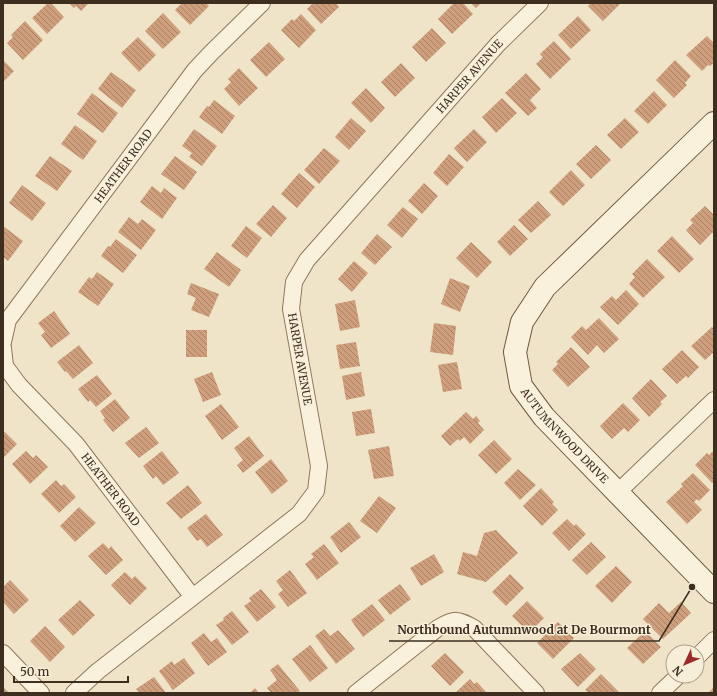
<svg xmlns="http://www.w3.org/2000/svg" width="717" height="696" viewBox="0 0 717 696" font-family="Merriweather,serif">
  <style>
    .building { fill: url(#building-back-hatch) }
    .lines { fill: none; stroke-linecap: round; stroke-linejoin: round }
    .street-casing { stroke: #8d765c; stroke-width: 18 }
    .secondary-casing { stroke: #6f573f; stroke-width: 24 }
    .street { stroke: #faf1dc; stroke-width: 16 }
    .secondary { stroke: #faf1dc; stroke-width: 22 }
    .labels { text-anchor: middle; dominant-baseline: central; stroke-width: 3; stroke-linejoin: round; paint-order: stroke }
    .street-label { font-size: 11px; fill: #3d2e20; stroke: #f7eed8 }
    .leader { fill: none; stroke: #3d2e20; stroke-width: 1.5 }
    .callout-dot { fill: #3d2e20; stroke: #f7eed8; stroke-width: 1.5 }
    .callout-label { font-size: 12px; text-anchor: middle; font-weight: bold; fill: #3d2e20; stroke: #f7eed8; stroke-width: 3; stroke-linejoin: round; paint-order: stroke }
  </style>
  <defs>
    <pattern id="building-back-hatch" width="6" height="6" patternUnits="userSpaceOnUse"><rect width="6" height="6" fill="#cf9f7d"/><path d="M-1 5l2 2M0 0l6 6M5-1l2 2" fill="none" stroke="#a98266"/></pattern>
  </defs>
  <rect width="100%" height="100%" fill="#f0e4c8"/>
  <path class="building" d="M48 3H51L64 17 47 34 32 18Z
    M69 3H89L81 11 76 6 74 8Z
    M182 3H206L209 6 190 25 175 10Z
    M313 3H336L339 7 321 24 307 9Z
    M454 3H463L473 14 452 34 438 19Z
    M471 3H481L476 8Z
    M591 3H621L603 21 588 6Z
    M163 13 181 32 163 49 145 31Z
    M301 14 316 30 299 48 281 30 292 19 294 21Z
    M578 16 591 30 571 49 558 35Z
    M25 21 43 40 23 60 7 43 13 37 11 35Z
    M432 28 446 43 426 62 412 47Z
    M707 36 714 43V63L710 66 708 65 702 71 686 55Z
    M138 37 156 55 139 72 121 53Z
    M554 41 571 59 550 79 536 64 543 57 540 54Z
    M269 42 285 59 266 77 250 60Z
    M3 60 14 71 3 82Z
    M675 60 691 76 685 83 687 85 674 98 656 80Z
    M401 63 415 78 395 97 381 82Z
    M239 68 258 88 239 106 224 89 231 82 228 79Z
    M111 72 136 90 122 108 98 89Z
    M526 73 541 89 530 100 537 108 528 116 505 93Z
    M366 88 385 108 371 123 351 103Z
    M654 91 667 105 648 124 634 111Z
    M92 93 118 113 103 133 77 114Z
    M502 98 517 113 496 133 482 117Z
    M214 100 235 116 222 134 199 117 207 106 209 107Z
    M351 118 366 131 349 150 335 137Z
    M625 118 639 132 621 149 607 135Z
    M75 125 97 141 83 160 61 144Z
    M194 129 217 146 202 166 189 157 192 153 182 146Z
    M474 129 487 142 467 162 454 148Z
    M596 145 611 160 591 179 576 164Z
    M324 148 340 161 319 184 304 170Z
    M449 154 464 167 447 186 433 173Z
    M50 156 72 171 57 191 35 176Z
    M175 156 197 172 184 190 161 174Z
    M571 170 585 185 563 206 549 192Z
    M299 173 315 187 297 208 281 194Z
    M424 183 438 196 422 214 408 201Z
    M22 185 46 203 32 221 9 203Z
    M152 186 161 193 164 188 177 198 162 219 140 202Z
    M538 201 551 215 531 233 518 220Z
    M273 205 287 218 271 237 256 224Z
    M705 206 714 215V231L700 245 686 230 693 223 690 220Z
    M403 207 418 219 402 238 387 225Z
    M129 217 138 224 142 219 156 230 141 250 118 232Z
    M514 225 528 239 510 256 497 242Z
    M3 226 23 241 8 261 3 257Z
    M246 226 262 238 247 258 231 246Z
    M377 234 392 247 375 265 361 253Z
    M672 236 694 259 679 273 657 251Z
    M116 239 137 255 123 273 101 256 108 246 110 247Z
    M471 242 492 262 477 278 456 258Z
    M217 252 241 270 229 287 204 269Z
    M647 259 665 277 643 298 629 284 635 277 632 274Z
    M354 261 368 273 352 292 338 279Z
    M97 272 114 284 98 306 78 292 89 277 92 279Z
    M450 278 470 286 460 312 441 304Z
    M191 283 219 294 209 317 191 310 196 298 187 294Z
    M626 290 639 304 618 325 600 307 612 296 616 300Z
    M355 300 360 327 340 331 335 304Z
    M54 311 70 334 51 348 41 335 45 332 38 323Z
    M599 318 619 339 604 353 597 345 588 355 571 337 582 326 586 330Z
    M434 323 456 326 453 355 430 352Z
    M712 327 714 329V352L705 360 691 346Z
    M186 330H207V357H186Z
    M356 342 360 366 340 369 336 345Z
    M79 345 93 363 73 379 66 371 65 372 57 362Z
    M571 347 590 367 568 387 552 370 558 364 556 362Z
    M682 350 699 367 688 378 686 376 677 384 662 369Z
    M457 362 462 389 443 392 438 365Z
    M212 372 221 395 203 402 194 379Z
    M361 372 365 396 346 400 342 376Z
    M97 375 112 394 96 407 90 400 88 402 78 389Z
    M651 379 667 396 660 402 662 404 649 417 632 398Z
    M115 399 130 418 113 432 103 420 105 418 100 411Z
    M623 403 640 420 628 432 624 428 612 439 600 426Z
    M221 404 239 427 222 440 205 416Z
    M371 409 375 433 356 436 352 412Z
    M466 412 473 419 476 416 480 421 478 423 484 430 470 444 464 437 460 441 458 439 450 446 441 436Z
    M146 427 159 443 139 458 125 443Z
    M5 432 17 444 3 458V433Z
    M249 436 264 456 243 473 237 465 243 460 234 448Z
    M494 440 512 459 496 474 478 455Z
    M389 446 394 476 374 479 368 450Z
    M714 450V482L712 483 695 465 707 453 709 455Z
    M26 451 33 458 36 455 48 467 30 484 12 464Z
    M162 451 179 473 163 485 156 476 153 479 143 466Z
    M271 459 288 481 272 494 255 472Z
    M518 469 536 485 520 500 504 483Z
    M693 473 710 490 699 501 697 499 694 502 702 510 687 524 666 502 683 486 681 484Z
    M56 480 61 486 64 484 76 497 59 513 41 494Z
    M188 485 202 503 181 519 166 503Z
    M541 488 554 502 552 504 558 510 542 526 523 506Z
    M379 496 396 508 377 533 360 521Z
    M79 507 96 523 75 542 60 526Z
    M206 514 223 535 207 547 201 539 197 541 187 528Z
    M567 519 574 526 576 524 586 534 569 551 552 533Z
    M349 522 361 537 341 553 330 537Z
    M496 530 518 553 486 582 457 574 463 552 477 556 484 533Z
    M591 542 606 557 587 575 572 560Z
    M103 543 109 549 111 546 123 560 106 575 88 556Z
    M324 544 339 563 317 580 305 564 314 557 311 554Z
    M434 554 444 572 421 586 410 568Z
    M616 566 632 582 612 603 595 586Z
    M290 570 307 593 288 607 278 594 283 590 276 581Z
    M125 572 132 579 135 576 147 588 130 605 111 585Z
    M510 574 524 588 506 606 492 592Z
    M10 580 29 600 14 614 3 602V587Z
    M400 584 411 599 390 615 378 600Z
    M261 589 276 607 257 622 244 606 251 601 249 598Z
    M80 600 95 615 73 636 58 620Z
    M527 601 544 618 529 633 512 616Z
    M681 602 691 613 663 639 643 619 659 603 669 613Z
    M372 604 385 620 363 637 351 620Z
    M232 611 249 632 232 645 216 625 224 620 223 618Z
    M558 622 574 638 553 659 537 643Z
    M45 626 65 647 50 662 30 641Z
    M324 629 330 636 338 630 355 649 336 664 315 636Z
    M645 631 661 647 643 664 627 648Z
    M204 633 211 642 217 638 227 652 208 666 191 643Z
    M310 645 328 668 310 682 292 659Z
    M445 653 464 672 450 686 431 666Z
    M580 653 596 669 578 687 561 669Z
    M184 658 195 673 173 690 159 671 172 661 174 665Z
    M278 664 300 691 297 693H271L267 688 277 680 270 670Z
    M601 674 619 692 618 693H589L585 690Z
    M154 677 166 693H140L136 689Z
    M470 679 474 684 477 682 487 693H455Z
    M3 687 9 693H3Z
    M714 687V693H708Z
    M255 688 259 693H250Z"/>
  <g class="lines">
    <g class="street-casing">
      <g id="street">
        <path id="s1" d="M3 342 8 320 195 70 211 53 262 3"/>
        <path id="s2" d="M3 348 5 366 19 385 76 444 192 596"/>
        <path d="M617 493 714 400"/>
        <path d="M3 653 41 693"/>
        <path d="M697 657 714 640"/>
        <path id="s3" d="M74 693 98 671 299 514 316 491 319 466 291 309 294 282 307 260 498 44 540 3"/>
        <path d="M356 693 438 628C455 618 458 619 474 628L536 693"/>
        <path d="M660 693 678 676"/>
      </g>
    </g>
    <g class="secondary-casing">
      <g id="secondary">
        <path id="s4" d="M714 123 545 287 522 322 515 352 521 386 544 417 714 592"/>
      </g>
    </g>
    <use href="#street" class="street"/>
    <use href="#secondary" class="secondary"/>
  </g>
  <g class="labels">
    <g class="street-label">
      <text stroke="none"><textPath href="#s3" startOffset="799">HARPER AVENUE</textPath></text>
      <text stroke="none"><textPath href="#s1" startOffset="215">HEATHER ROAD</textPath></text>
      <text transform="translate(300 359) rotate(80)">HARPER AVENUE</text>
      <text stroke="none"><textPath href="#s4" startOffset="409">AUTUMNWOOD DRIVE</textPath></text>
      <text stroke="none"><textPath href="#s2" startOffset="181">HEATHER ROAD</textPath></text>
    </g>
  </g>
  <path class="leader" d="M692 587L659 641H389"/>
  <circle class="callout-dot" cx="692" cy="587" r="4"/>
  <g class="callout-label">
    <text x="524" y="634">Northbound Autumnwood at De Bourmont</text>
  </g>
  <rect width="717" height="696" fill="none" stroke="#3d2e20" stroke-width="8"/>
  <g transform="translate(685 664) rotate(226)"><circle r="19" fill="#f7eed8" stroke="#ada18e"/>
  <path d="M0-3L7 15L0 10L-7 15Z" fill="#9e2a2b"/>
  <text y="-6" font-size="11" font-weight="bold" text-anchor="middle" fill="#3d2e20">N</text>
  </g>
  <path d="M14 676v6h114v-6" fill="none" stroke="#3d2e20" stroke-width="2"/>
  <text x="20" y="676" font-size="12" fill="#3d2e20" stroke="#f7eed8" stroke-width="3" paint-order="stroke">50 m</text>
</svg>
